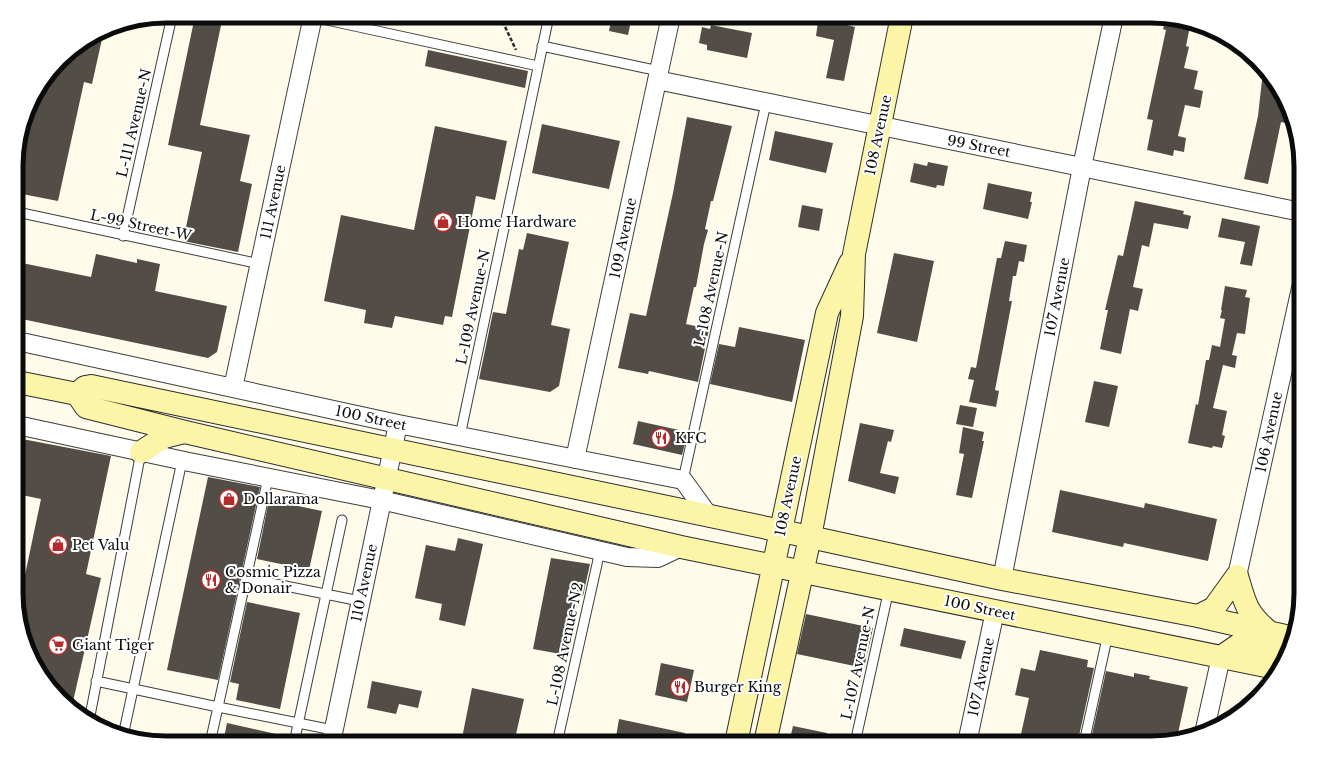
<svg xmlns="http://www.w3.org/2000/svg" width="1317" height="759" viewBox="0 0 1317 759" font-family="'Libre Baskerville',serif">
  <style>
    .building { fill: #534d48 }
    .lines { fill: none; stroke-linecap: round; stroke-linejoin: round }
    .lane-casing { stroke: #3e3e3e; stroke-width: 11 }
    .street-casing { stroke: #3e3e3e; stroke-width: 20 }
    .secondary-casing { stroke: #2d2d2d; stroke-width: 24 }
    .path { stroke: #2d2d2d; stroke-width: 2.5; stroke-dasharray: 4 2; stroke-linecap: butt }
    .lane { stroke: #fff; stroke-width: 9 }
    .street { stroke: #fff; stroke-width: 18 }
    .secondary { stroke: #fcf5a8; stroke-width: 22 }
    .labels { text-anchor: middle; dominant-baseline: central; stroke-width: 4; stroke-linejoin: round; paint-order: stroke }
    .street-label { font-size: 14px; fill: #0b0b0b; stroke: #fff }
    .poi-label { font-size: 14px; fill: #0b0b0b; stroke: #fff; text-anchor: start }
    .rim { fill: none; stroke: #0b0b0b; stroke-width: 5 }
  </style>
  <rect width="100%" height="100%" fill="#fefbea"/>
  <path class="building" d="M195 16H223L200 125 250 135 240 181 252 184 238 252 183 241 202 152 168 145Z
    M612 16H632L628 35 609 31Z
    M826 16H849L847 25 855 27 844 81 826 78 834 40 816 36 818 21 825 22Z
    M1166 18 1191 21 1186 46 1189 47 1184 68 1198 71 1194 89 1203 91 1200 108 1185 105 1178 136 1186 138 1184 152 1174 150 1173 156 1147 150 1153 120 1147 119 1166 30 1163 29Z
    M711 25 752 33 747 58 707 50V45L699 43 702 27 710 29Z
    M104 30 92 84 84 82 58 201 17 193V146L32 99 67 53Z
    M428 50 528 71 525 88 425 66Z
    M1263 71 1276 83 1293 118 1295 125 1281 122 1268 184 1244 179 1258 116Z
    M687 117 732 126 713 201H711L705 229 708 230 704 244 696 287H694L686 324 709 329 698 382 649 371 648 374 618 368 630 313 646 316 673 193Z
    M542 124 620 141 609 189 532 173Z
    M435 126 507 141 495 200 476 196 452 317 445 316 443 325 395 316 392 328 364 323 366 310 324 301 341 215 414 230Z
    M775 131 833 143 826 173 769 160Z
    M928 162 948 166 944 186 937 185 936 188 910 182 914 163 927 166Z
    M988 183 1032 192 1030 202H1032L1028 219 983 209Z
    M1135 201 1184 211 1183 214 1191 216 1188 229 1154 223 1149 247 1142 245 1133 287 1143 289 1138 311 1130 309 1121 354 1100 349 1108 310H1105L1110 289 1118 255 1123 256Z
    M802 205 823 209 819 231 798 227Z
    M1222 218 1260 226 1252 266 1240 264 1245 242 1218 237Z
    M527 233 569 242 551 325 570 329 559 386 550 392 479 379 493 312 506 314 519 249 523 250Z
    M1005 241 1027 245 1024 262 1019 261 1016 276H1013L1009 301H1012L995 390 999 391 996 407 969 402 974 380 968 379 971 367 976 368 997 258H1001Z
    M894 253 934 261 917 342 877 333Z
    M96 254 137 263V259L160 264 155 291 227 306 217 352 208 358 17 318V262L91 277Z
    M1225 286 1247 290 1245 297 1250 298 1245 334 1237 333 1232 355 1237 356 1235 368 1223 365 1213 408 1227 411 1222 435 1225 436 1222 448 1213 446 1212 448 1188 443 1196 404 1198 405 1206 360H1209L1212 345 1220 347 1225 319 1220 318 1222 310H1221Z
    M739 327 805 340 792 402 710 384 719 344 735 347Z
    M1094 381 1118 386 1109 427 1085 422Z
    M960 405 977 408 973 427 956 424Z
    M638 421 688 432 682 455 633 444Z
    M860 423 894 430 891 442 888 441 880 473 899 477 895 494 848 481Z
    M963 427 984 432 982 441H984L972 498 956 495 964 454 959 453Z
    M17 438 111 456 86 574 101 578 72 706 41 676 17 613 41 499 17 494Z
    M208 477 260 487 218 680 167 670Z
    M1060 490 1144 508 1145 503 1217 519 1208 561 1124 543 1123 547 1052 532Z
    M269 500 322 511 309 570 257 559Z
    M458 538 483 544 465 626 439 620 442 604 415 598 426 545 455 551Z
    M551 558 590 564 583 596 579 595 566 655 533 649Z
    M247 602 300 613 280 709 236 700 239 684 230 682Z
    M806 614 873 628 864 668 797 654Z
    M904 628 966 641 961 659 900 646Z
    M1040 650 1088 660 1087 667 1094 668 1079 736 1072 735 1070 743H1019L1029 698 1015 695 1021 668 1035 671Z
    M661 663 694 670 687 702 655 695Z
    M1106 671 1134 677V673L1150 676 1149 679 1188 687 1177 738 1161 743H1111L1091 739Z
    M372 681 422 691 418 708 399 704 396 714 367 708Z
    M472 688 524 699 514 743H461Z
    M619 719 685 733 683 743H615Z
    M227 723 289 737 288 743H223Z
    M793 726 827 733 825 743H789Z"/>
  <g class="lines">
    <g class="lane-casing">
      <path id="lane" d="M313 17 538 66
        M542 46 659 71
        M17 212 260 264
        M123 236 172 16
        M460 436 549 16
        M683 480 766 103
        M246 578 360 601
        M96 681 218 707 268 478
        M89 721 141 452
        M123 736 182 461
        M210 743 218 707 333 730
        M294 743 342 520
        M557 743 600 551
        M855 743 889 589
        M1084 743 1108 634"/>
    </g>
    <g class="street-casing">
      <path id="street" d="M657 80 1301 212
        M17 341 398 424 683 480 709 516
        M233 388 313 16
        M17 425 189 462 381 500 627 557 658 558 681 547
        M575 459 671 16
        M1237 576 1301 288
        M1002 579 1082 167 1114 16
        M1205 729 1221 657
        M331 743 398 424
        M967 743 995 611"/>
    </g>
    <g class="secondary-casing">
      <path id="secondary" d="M17 382 77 394 86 407 185 432 681 547 1280 669
        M77 394 85 387 91 386 810 537 1002 579 1198 616 1290 637
        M141 452 164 437 184 432
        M1237 576C1245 603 1246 613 1269 632
        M1198 616 1214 608 1237 576
        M1221 657 1240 644 1286 651
        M736 743 827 313 850 263
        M765 743 810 537 852 316 854 254 902 16"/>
    </g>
    <path class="path" d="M500 16 516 50"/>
    <use href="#lane" class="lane"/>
    <use href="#street" class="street"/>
    <use href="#secondary" class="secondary"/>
  </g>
  <defs>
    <g id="shop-ring" transform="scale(1)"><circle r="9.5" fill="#fff" stroke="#b52a2b" stroke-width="1.5"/><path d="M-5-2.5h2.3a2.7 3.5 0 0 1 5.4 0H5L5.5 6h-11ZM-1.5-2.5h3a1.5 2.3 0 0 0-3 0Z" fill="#b52a2b"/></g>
    <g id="restaurant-ring" transform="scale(1)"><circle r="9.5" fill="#fff" stroke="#b52a2b" stroke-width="1.5"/><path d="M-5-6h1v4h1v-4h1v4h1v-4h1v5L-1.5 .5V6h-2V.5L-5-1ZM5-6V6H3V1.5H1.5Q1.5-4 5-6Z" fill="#b52a2b"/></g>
    <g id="supermarket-ring" transform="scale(1)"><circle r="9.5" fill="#fff" stroke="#b52a2b" stroke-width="1.5"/><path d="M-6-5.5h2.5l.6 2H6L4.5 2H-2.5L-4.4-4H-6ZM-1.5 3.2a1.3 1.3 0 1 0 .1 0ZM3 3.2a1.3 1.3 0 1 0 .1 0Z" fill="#b52a2b"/></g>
  </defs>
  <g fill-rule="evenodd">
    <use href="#shop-ring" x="443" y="222"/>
    <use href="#restaurant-ring" x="661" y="438"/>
    <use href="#shop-ring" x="229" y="499"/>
    <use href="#shop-ring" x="58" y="545"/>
    <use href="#restaurant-ring" x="211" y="580"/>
    <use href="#supermarket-ring" x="58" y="645"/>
    <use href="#restaurant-ring" x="680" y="687"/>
  </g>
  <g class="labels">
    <g class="street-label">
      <text transform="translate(134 123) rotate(-77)">L-111 Avenue-N</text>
      <text transform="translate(878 135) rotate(-78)">108 Avenue</text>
      <text transform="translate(979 146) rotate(11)">99 Street</text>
      <text transform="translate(273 202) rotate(-78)">111 Avenue</text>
      <text transform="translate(141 225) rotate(12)">L-99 Street-W</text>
      <text transform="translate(623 238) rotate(-78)">109 Avenue</text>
      <text transform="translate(711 289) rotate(-78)">L-108 Avenue-N</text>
      <text transform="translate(1057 297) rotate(-79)">107 Avenue</text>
      <text transform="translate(473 307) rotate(-78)">L-109 Avenue-N</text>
      <text transform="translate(371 418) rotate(12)">100 Street</text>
      <text transform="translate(1269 432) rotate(-78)">106 Avenue</text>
      <text transform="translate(788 496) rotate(-78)">108 Avenue</text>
      <text transform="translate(364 583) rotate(-78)">110 Avenue</text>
      <text transform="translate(980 608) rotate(12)">100 Street</text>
      <text transform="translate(565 644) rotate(-78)">L-108 Avenue-N2</text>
      <text transform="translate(858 663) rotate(-78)">L-107 Avenue-N</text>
      <text transform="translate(981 677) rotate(-78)">107 Avenue</text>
    </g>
    <g class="poi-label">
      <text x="457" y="222">Home Hardware</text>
      <text x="675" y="438">KFC</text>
      <text x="243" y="499">Dollarama</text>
      <text x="72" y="545">Pet Valu</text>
      <text x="225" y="572">Cosmic Pizza<tspan x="225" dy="16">&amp; Donair</tspan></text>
      <text x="72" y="645">Giant Tiger</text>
      <text x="694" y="687">Burger King</text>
    </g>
  </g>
  <path d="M0 0H1317V759H0ZM166 23H1151A143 143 0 0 1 1294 166V593A143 143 0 0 1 1151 736H166A143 143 0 0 1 23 593V166A143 143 0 0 1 166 23Z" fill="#fff" fill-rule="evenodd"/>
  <path class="rim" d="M166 23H1151A143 143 0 0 1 1294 166V593A143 143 0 0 1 1151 736H166A143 143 0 0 1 23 593V166A143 143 0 0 1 166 23Z"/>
</svg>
